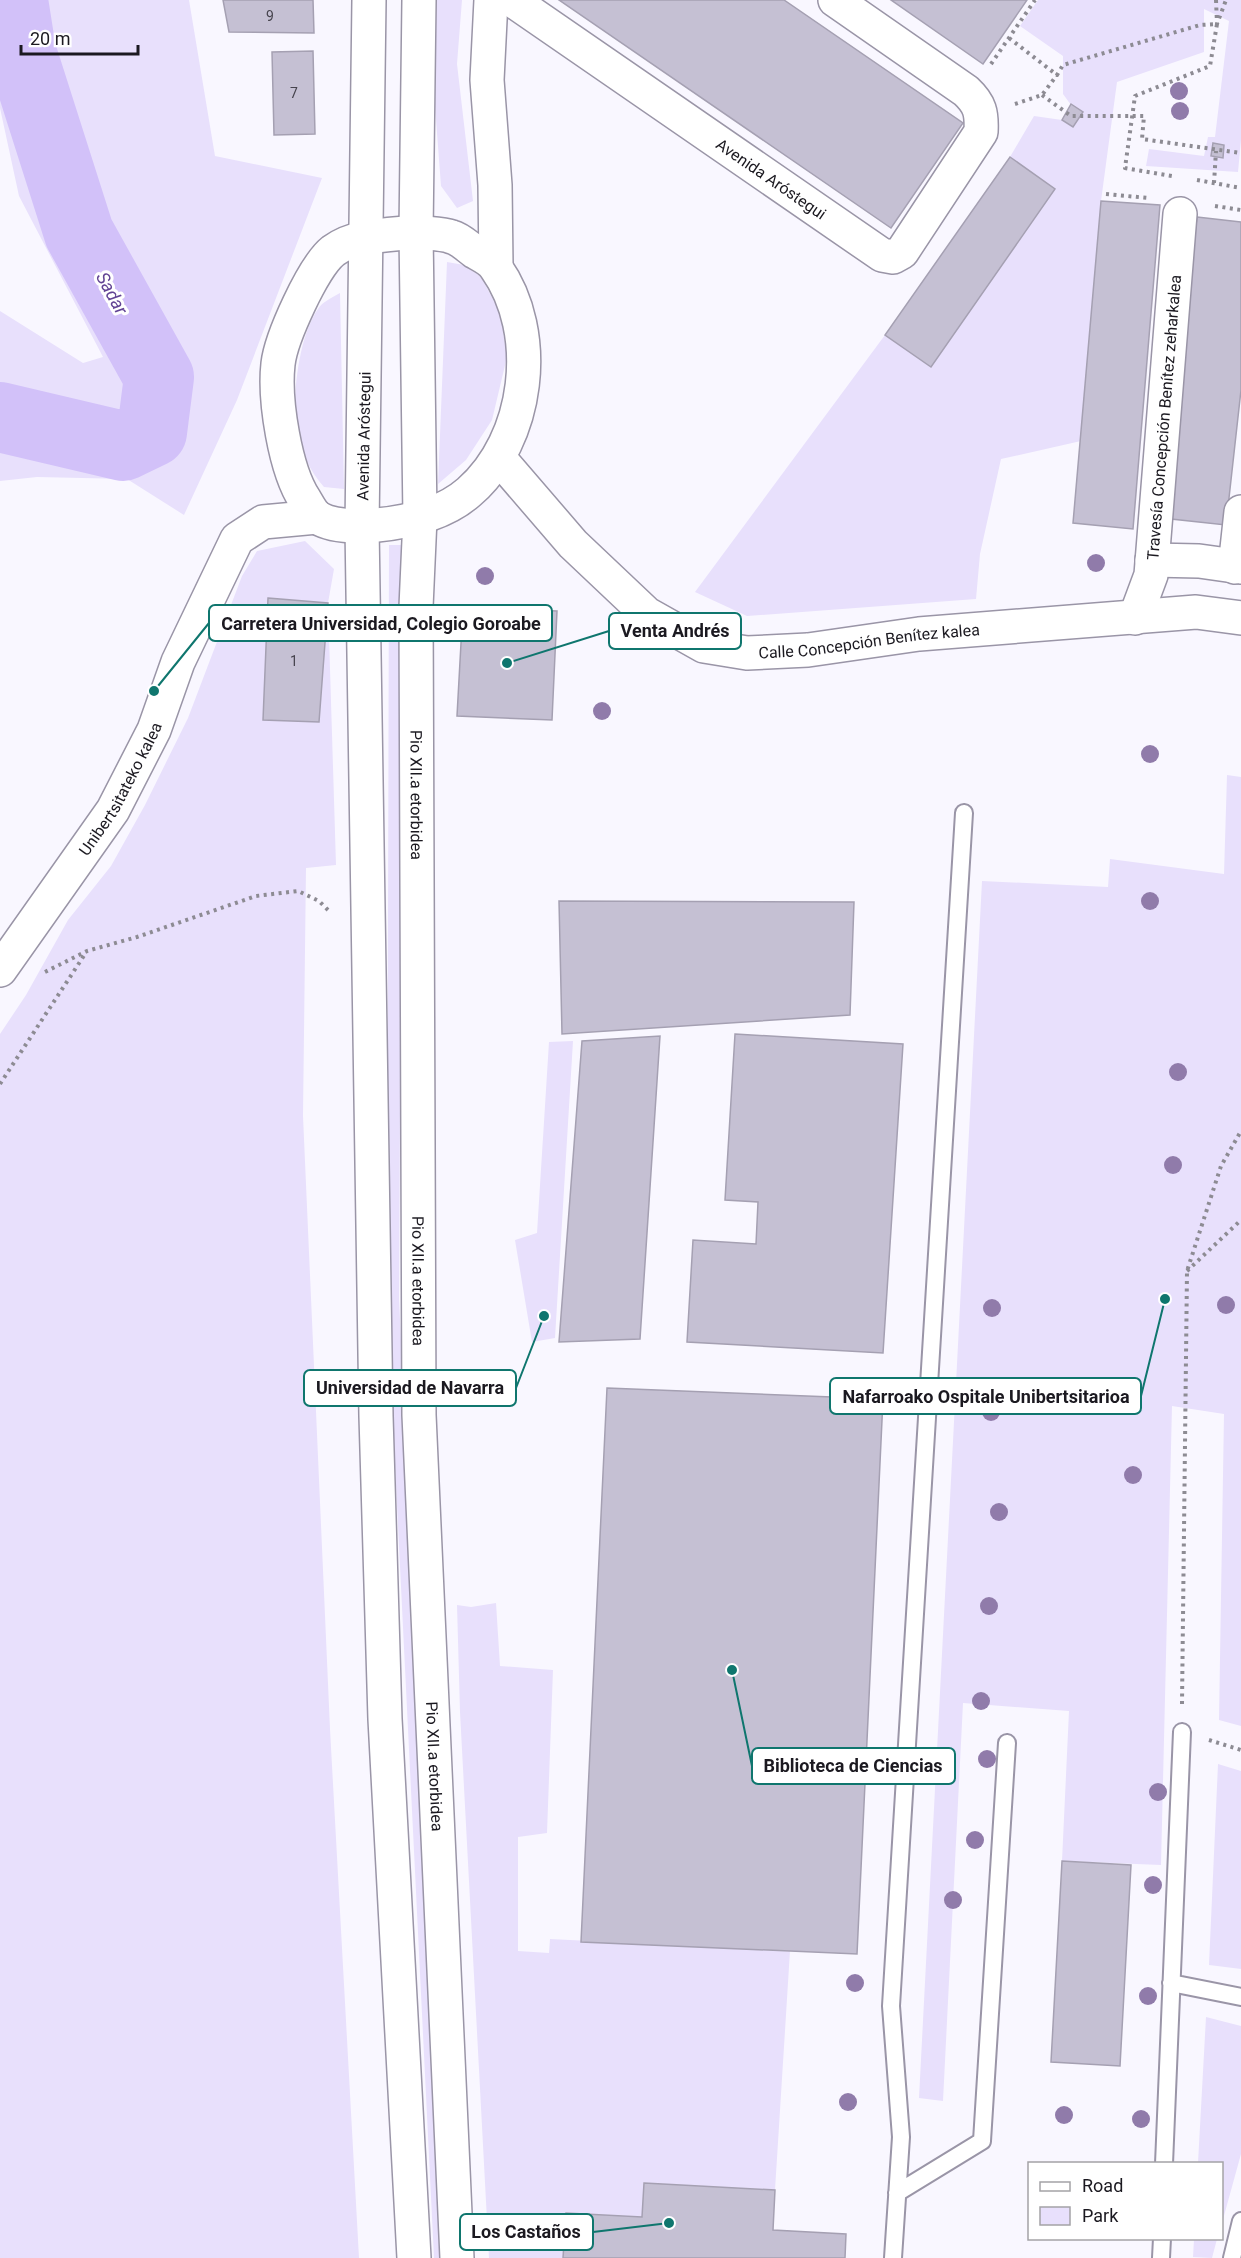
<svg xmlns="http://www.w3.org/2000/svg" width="1241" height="2258" viewBox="0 0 1241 2258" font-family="Roboto,sans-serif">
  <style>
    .green { fill: #e8e0fc }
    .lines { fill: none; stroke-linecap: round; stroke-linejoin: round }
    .river { stroke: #d2c1f9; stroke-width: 70 }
    .building { fill: #c5c0d3; stroke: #a5a0b2; stroke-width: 1.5 }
    .service-casing { stroke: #9a95a7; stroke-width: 20 }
    .minor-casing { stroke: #9a95a7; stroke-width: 36 }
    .secondary-casing { stroke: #9a95a7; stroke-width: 36 }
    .path { stroke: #8d8b93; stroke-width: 4; stroke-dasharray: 3 4.5; stroke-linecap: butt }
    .service { stroke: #fff; stroke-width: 16 }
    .minor { stroke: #fff; stroke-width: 33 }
    .secondary { stroke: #fff; stroke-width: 33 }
    .tree { fill: #907baa }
    .labels { text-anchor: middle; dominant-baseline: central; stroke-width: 6; stroke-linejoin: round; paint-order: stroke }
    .number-label { font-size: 14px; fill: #46434d }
    .street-label { font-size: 16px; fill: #1b1920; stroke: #fff }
    .water-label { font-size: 18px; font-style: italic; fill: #624394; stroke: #fff }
    .leader { fill: none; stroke: #0f766e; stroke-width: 2 }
    .callout-dot { fill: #0f766e; stroke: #fff; stroke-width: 2 }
    .callout { fill: #fff; stroke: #0f766e; stroke-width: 2 }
    .callout-label { font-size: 18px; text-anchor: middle; font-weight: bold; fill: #1b1920 }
  </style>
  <rect width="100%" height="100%" fill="#f9f7ff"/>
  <path class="green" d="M0 0H189L215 156 322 178 237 400 184 515 127 479 37 477 0 481V311L83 363 103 357 19 196 0 108Z
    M427 0H462L457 64 473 201 457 208 441 186Z
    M1038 0H1241V140L1238 172 1146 166 1149 149 1204 156 1208 137H1215L1229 21 1204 9V52L1117 82 1101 201 1081 441 1001 459 980 554 976 599 747 616 695 592 885 335 1010 157 1034 116 1062 120 1071 105 1063 94V56L1020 26Z
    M447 262 464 265 481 277 500 312 507 357 492 420 466 460 438 484Z
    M340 293 344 489 324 487C310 472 301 451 297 430 291 399 299 335 318 309 322 302 333 297 340 293Z
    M305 541 334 569 328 603 336 865 306 868 303 1116 330 1729 359 2258H0V1034L26 995 68 920 111 866 145 805 188 718 242 576 257 551Z
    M389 545H403L399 1299 446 2258H434L387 1302Z
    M1227 775 1241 777V1726L1219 1720 1224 1414 1172 1406 1161 1865 1062 1861 1069 1711 963 1703 943 2101 919 2098 982 881 1108 887 1110 859 1224 874Z
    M573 1041 555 1338 532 1342 515 1240 537 1233 549 1042Z
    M496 1603 500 1666 553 1670 547 1833 518 1837V1951L549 1953 550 1939 790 1951 775 2190 645 2183 642 2217 566 2213 563 2258H489L460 1712 457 1605 471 1607Z
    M1218 1764 1241 1771V1969L1209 1965Z
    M1206 2017 1241 2026V2154L1222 2223V2164L1198 2163Z
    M1194 2239H1217L1212 2258 1193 2257Z"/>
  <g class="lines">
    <path class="river" d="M0 417 123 446 152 432 159 377 79 233 21 51 13 0"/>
  </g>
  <path class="building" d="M223 0H313L314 33 229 32Z
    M559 0H784L963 123 891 228Z
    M891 0H1027L983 64Z
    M313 51 315 134 274 135 272 52Z
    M1071 104 1083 112 1073 127 1062 120Z
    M1213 143 1224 145 1223 158 1211 156Z
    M1010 157 1055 189 931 367 885 335Z
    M1101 201 1160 205 1133 529 1073 523Z
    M1197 217 1241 222V390L1226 525 1162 518Z
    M268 598 328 603 319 722 263 720Z
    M463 607 557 611 552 720 457 716Z
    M559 901 854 902 850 1015 562 1034Z
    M735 1034 903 1044 883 1353 687 1342 693 1240 756 1244 758 1202 725 1200Z
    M660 1036 640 1339 559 1342 582 1041Z
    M607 1388 883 1399 857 1954 581 1942Z
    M1062 1861 1131 1865 1120 2066 1051 2062Z
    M644 2183 775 2190 773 2230 846 2234 845 2258H563L566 2213 642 2217Z"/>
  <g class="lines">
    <g class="service-casing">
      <path id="service" d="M1171 1983 1241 1997
        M1164 2164 1182 1732
        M897 2193 982 2141 1007 1743
        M893 2258 901 2137 891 2006 964 813
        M1161 2258 1162 2238
        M1232 2258 1241 2221"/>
    </g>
    <g class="minor-casing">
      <g id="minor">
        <path d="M491 0 487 80 495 185 496 266"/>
        <path id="s1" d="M512 0 882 255 893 257 902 252 981 132C982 113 980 104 966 91L835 0"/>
        <path d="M1152 560 1199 561 1241 567"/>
        <path d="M1235 567 1241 512"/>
        <path id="s2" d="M1135 618 1151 575 1180 214"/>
        <path id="s3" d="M0 970 113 810 154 730 178 662 237 539 263 522 317 517"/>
      </g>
    </g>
    <g class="secondary-casing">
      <g id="secondary">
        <path d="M369 0 362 527 376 1416 385 1719 414 2258"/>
        <path id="s4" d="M419 0 416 232 420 518 416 607 419 1415 457 2258"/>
        <path d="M416 232C428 234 441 233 452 237 460 239 468 247 475 252 482 256 492 261 496 268 542 333 529 440 469 492 444 514 409 522 377 525 362 527 326 527 315 515 311 511 308 505 305 500 285 470 274 400 278 364 281 338 313 267 333 251 356 234 389 235 416 232Z"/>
        <path id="s5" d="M499 458 573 544 647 614 704 646 747 653 808 650 919 634 1196 612 1241 618"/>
      </g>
    </g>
    <path class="path" d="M1216 0 1217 24 1226 0
      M1009 38 1057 75 1063 65 1200 25 1217 24 1210 66 1135 96 1125 168 1172 176
      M991 64 1035 0
      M1042 95 1071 116H1144L1142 139 1241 153
      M1015 104 1042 95 1057 75
      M1197 180 1241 188
      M1214 183 1216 151
      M1106 194 1148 198
      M1215 206 1241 210
      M45 972 87 951 137 937 256 896 298 891 319 901 331 913
      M0 1084 87 951
      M1187 1271 1241 1220
      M1182 1704 1187 1271 1221 1166 1241 1131
      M1209 1740 1241 1750"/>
    <use href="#service" class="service"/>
    <use href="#minor" class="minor"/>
    <use href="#secondary" class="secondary"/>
  </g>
  <g class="tree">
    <circle cx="1179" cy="91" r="9"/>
    <circle cx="1180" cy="111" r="9"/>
    <circle cx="1096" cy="563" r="9"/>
    <circle cx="485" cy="576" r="9"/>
    <circle cx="602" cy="711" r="9"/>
    <circle cx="1150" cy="754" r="9"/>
    <circle cx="1150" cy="901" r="9"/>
    <circle cx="1178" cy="1072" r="9"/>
    <circle cx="1173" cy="1165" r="9"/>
    <circle cx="1226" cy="1305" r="9"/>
    <circle cx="992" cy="1308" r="9"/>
    <circle cx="991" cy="1412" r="9"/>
    <circle cx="1133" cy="1475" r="9"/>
    <circle cx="999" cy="1512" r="9"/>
    <circle cx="989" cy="1606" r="9"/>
    <circle cx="981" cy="1701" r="9"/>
    <circle cx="987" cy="1759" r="9"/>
    <circle cx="1158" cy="1792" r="9"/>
    <circle cx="975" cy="1840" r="9"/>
    <circle cx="1153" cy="1885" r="9"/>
    <circle cx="953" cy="1900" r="9"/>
    <circle cx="855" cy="1983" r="9"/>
    <circle cx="1148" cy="1996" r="9"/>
    <circle cx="848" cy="2102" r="9"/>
    <circle cx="1064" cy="2115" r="9"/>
    <circle cx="1141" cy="2119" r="9"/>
  </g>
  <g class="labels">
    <g class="number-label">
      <text x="270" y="16">9</text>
      <text x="294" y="93">7</text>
      <text x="294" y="661">1</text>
    </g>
    <g class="street-label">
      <text stroke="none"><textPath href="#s1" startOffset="315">Avenida Aróstegui</textPath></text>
      <text stroke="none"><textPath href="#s2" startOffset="204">Travesía Concepción Benítez zeharkalea</textPath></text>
      <text transform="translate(364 436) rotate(-89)">Avenida Aróstegui</text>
      <text stroke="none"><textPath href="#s5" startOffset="447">Calle Concepción Benítez kalea</textPath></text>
      <text stroke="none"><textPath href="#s3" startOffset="218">Unibertsitateko kalea</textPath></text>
      <text stroke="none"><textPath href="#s4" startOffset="795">Pio XII.a etorbidea</textPath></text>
      <text stroke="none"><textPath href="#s4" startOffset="1281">Pio XII.a etorbidea</textPath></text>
      <text stroke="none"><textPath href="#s4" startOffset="1767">Pio XII.a etorbidea</textPath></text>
    </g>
    <g class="water-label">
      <text transform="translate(112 293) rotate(61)">Sadar</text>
    </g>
  </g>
  <path class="leader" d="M154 691L209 623M507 663L609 631M544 1316L516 1388M1165 1299L1141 1396M732 1670L752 1766M669 2223L593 2232"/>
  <g class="callout-dot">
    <circle cx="154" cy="691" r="6"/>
    <circle cx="507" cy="663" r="6"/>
    <circle cx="544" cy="1316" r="6"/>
    <circle cx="1165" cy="1299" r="6"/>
    <circle cx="732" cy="1670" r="6"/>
    <circle cx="669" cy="2223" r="6"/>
  </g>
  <g class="callout">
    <rect x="209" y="605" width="343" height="36" rx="6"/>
    <rect x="609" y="613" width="132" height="36" rx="6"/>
    <rect x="304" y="1370" width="212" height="36" rx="6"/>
    <rect x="830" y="1378" width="311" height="36" rx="6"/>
    <rect x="752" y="1748" width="203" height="36" rx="6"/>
    <rect x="460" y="2214" width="133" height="36" rx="6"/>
  </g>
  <g class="callout-label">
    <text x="381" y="630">Carretera Universidad, Colegio Goroabe</text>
    <text x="675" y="637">Venta Andrés</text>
    <text x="410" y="1394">Universidad de Navarra</text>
    <text x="986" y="1403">Nafarroako Ospitale Unibertsitarioa</text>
    <text x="853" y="1772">Biblioteca de Ciencias</text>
    <text x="526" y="2238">Los Castaños</text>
  </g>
  <rect x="1028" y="2162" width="195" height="78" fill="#ffffff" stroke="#a4a3a6" stroke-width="1.5"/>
  <rect x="1040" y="2182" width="30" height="9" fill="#ffffff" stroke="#a4a3a6" stroke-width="1.5"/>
  <text x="1082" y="2192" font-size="18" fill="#1b1920">Road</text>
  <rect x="1040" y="2207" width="30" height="18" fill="#e8e0fc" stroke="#a4a3a6" stroke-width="1.5"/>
  <text x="1082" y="2222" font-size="18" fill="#1b1920">Park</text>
  <path d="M21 45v9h117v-9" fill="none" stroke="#1b1920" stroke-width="3"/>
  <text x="30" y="45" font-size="18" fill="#1b1920" stroke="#ffffff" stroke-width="4.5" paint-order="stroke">20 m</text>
</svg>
